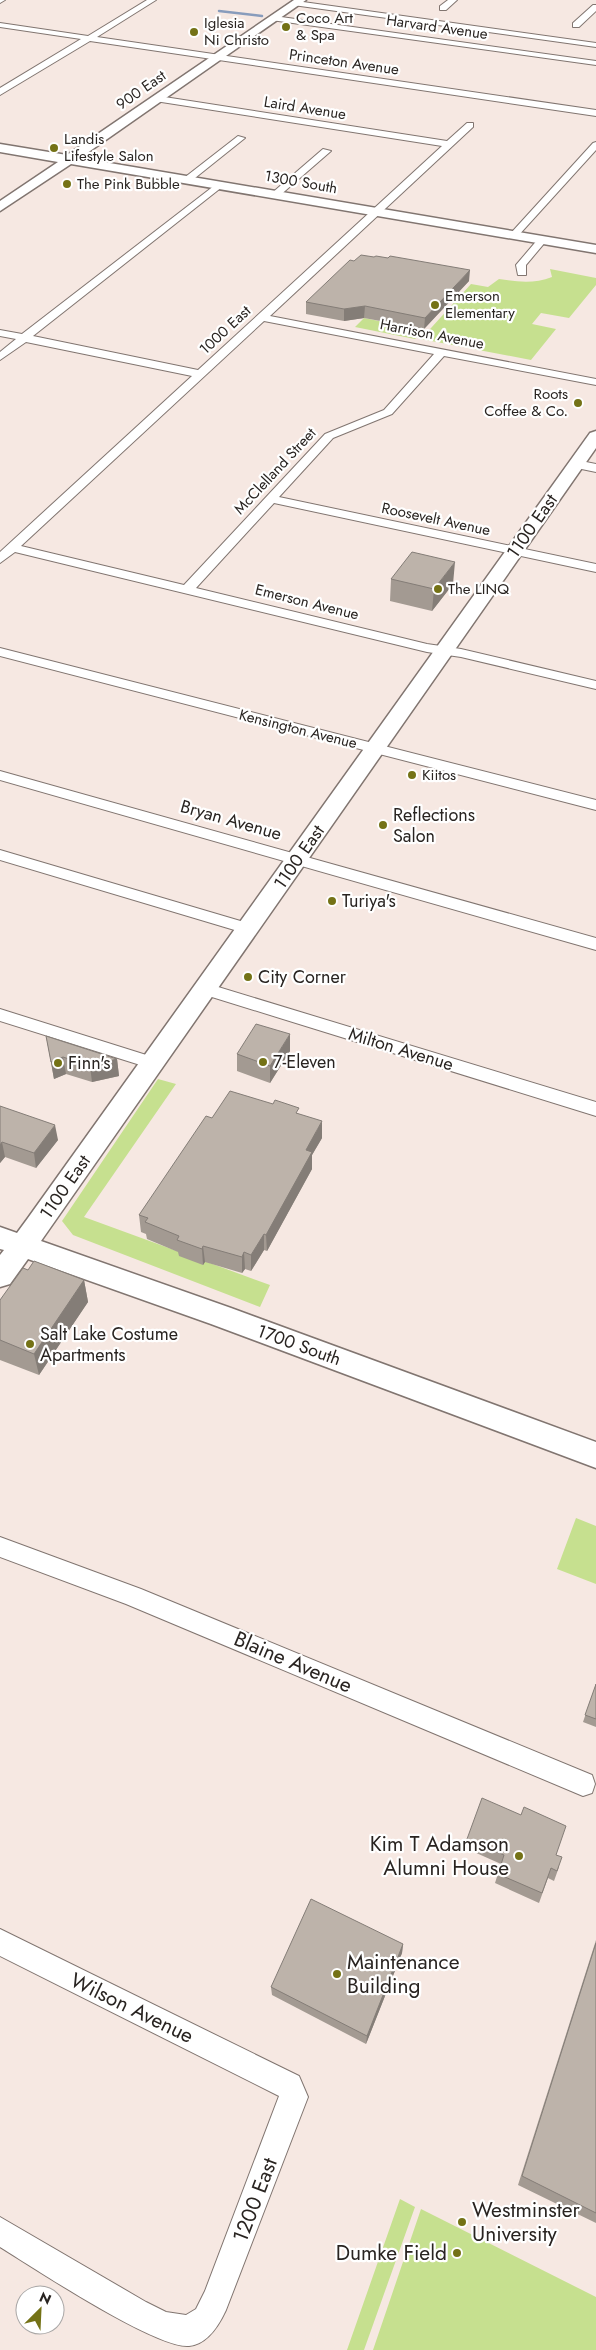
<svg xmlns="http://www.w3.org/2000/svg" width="596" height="2350" viewBox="0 0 596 2350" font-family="Jost,sans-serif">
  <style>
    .green { fill: #c6e08f }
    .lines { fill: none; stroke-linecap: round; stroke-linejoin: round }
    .stream { stroke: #889cbc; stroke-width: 2.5 }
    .street-casing { stroke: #817570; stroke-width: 2 }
    .secondary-casing { stroke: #817570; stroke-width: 3 }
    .street { fill: #fff; fill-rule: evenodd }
    .secondary { fill: #fff; fill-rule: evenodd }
    .wall { fill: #a39a92 }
    .shaded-wall { fill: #847d77 }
    .building { fill: #bdb3aa; stroke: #847d77 }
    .poi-dot { fill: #747216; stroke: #fff; stroke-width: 2 }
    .labels { text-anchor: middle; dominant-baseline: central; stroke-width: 4.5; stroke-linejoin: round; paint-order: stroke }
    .far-poi-label { font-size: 15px; fill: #292421; stroke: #fff; text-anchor: start }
    .far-street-label { font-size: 15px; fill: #292421; stroke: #fff }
    .street-label { font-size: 18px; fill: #292421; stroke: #fff }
    .poi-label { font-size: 18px; fill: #292421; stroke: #fff; text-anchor: start }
    .near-street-label { font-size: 21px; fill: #292421; stroke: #fff }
    .near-poi-label { font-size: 21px; fill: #292421; stroke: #fff; text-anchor: end }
  </style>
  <rect width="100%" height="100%" fill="#f6e8e2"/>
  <path class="green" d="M550 269 596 278V285L569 318 541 313 532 324 556 329 531 360 421 339 471 284 488 287 499 279C518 282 534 284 552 277Z
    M364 318 424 330 415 339 355 327Z
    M158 1079 176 1084 84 1217 270 1285 260 1307 73 1235 62 1221Z
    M576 1518 596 1526V1584L557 1569Z
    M400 2199 415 2207 364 2350H347Z
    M421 2209 596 2297V2350H373Z"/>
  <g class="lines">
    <path class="stream" d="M219 11 262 16"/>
    <g class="street-casing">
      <path id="street" d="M0 0H5L0 3Z
        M147 0H156L97 37 596 110V116L90 41 0 95V88L81 39 0 27V23L88 36Z
        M448 0H457L446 10H440V6Z
        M296 1 596 43V47L293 5 292 3Z
        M593 5H596V11L579 27H573V23Z
        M274 16 596 61V65L271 20 270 18Z
        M158 96 447 141 467 123H473V127L270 316 596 379V385L444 356 392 414 333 438 279 497 596 564V572L274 503 196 588 427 644 461 649 596 681V689L461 657 427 652 15 552 0 563V552L192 376 26 342 0 360V352L16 339 0 336V330L22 334 219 182 222 183V187L33 336 198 370 442 146 155 101V97ZM264 321 434 354 384 410 325 434 184 585 21 546Z
        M238 136 245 138 190 182H184V178Z
        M596 142V150L517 237H511V233L593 143Z
        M323 149 331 151 278 197H272V193Z
        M539 238 547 240 526 265V275H518L516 265Z
        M576 460 596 464V472L572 467 570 464 572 461Z
        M0 648 596 800V810L0 656Z
        M0 771 596 938V950L0 780Z
        M0 850 254 925 256 929 254 933 248 934 0 860Z
        M205 983 596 1102V1116L199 993 197 989 199 985Z
        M0 1009 159 1059 162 1063 159 1067 153 1069 0 1021Z
        M0 1537 141 1589 592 1775 595 1784 592 1793 583 1796 126 1604 0 1557Z
        M0 1929 299 2076 308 2097 226 2310C219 2325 208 2344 189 2346 156 2349 34 2268 0 2247V2217L146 2302 166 2312 186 2315 196 2309 205 2291 279 2096 0 1956Z"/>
    </g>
    <g class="secondary-casing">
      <path id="secondary" d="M294 0H306L80 158 596 245V253L71 164 0 211V201L58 162 0 152V144L67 155Z
        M596 431V448L41 1241 231 1308 596 1442V1468L211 1324 28 1259 10 1284 0 1287V1255L4 1250 0 1249V1227L17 1233 28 1218 590 433Z"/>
    </g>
    <use href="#street" class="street"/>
    <use href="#secondary" class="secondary"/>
  </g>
  <path class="wall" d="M469 281 424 329 364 318 344 321 306 314V302Z
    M391 579 453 584 432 611 390 601Z
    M46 1036 117 1059 119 1076 92 1082 66 1074 54 1079Z
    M290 1051 270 1083 237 1071V1054Z
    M273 1104 299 1114 322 1138 312 1155V1169L267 1251 264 1250 251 1271 245 1269 242 1273 205 1262 203 1265 179 1256 178 1252 147 1239 146 1234 141 1232 139 1215 212 1118Z
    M0 1106 58 1140 36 1168 5 1157 0 1163Z
    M28 1270 84 1280 88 1302 39 1375 0 1360V1300Z
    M596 1684V1727L583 1722Z
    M467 1839 556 1855 559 1867 554 1881 548 1878 539 1903 495 1883 501 1864 465 1848Z
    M596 1940V2223L518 2185Z
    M403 1944 402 1953 366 2044 272 1995 271 1987Z"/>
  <path class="shaded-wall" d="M470 270 469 281 424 329 425 318Z
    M365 306 364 318 344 321V309Z
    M455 562 453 584 432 611 434 589Z
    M290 1034V1051L270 1083V1066Z
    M63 1057 66 1074 54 1079 51 1062Z
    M117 1059 119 1076 92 1082 90 1066Z
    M322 1121V1138L312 1155V1169L267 1251 266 1235 306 1150Z
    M55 1125 58 1140 36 1168 34 1153Z
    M2 1142 5 1157 0 1163V1145Z
    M264 1234V1250L251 1271V1255Z
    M203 1246 205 1262 203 1265 202 1249Z
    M244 1252 245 1269 242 1273V1257Z
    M84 1280 88 1302 39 1375 34 1354Z
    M403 1944 402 1953 366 2044 367 2036Z"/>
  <path class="building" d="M361 255 374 257 376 256 388 258 390 256 470 270 425 318 365 306 344 309 306 302 350 260 354 261Z
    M412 552 455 562 434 589 391 579Z
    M256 1024 290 1034 270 1066 237 1054Z
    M46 1036 117 1059 90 1066 63 1057 51 1062Z
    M230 1091 273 1104 275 1100 299 1108 296 1113 322 1121 306 1150 312 1152 266 1235 264 1234 251 1255 244 1252 242 1257 203 1246 202 1249 177 1240 179 1236 145 1222 148 1218 139 1215 206 1116 212 1118Z
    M0 1106 55 1125 34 1153 2 1142 0 1145Z
    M34 1261 84 1280 34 1354 0 1340V1300L23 1268 28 1270Z
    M596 1684V1719L585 1715Z
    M482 1798 521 1815 524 1807 566 1826 556 1855 562 1857 557 1871 551 1868 542 1893 498 1874 504 1855 467 1839Z
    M311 1899 403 1944 367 2036 271 1987Z
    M596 1943V2213L522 2176Z"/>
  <g class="poi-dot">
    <circle cx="286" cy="27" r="5"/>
    <circle cx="194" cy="32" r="5"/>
    <circle cx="54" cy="148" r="5"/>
    <circle cx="67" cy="184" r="5"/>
    <circle cx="435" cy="305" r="5"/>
    <circle cx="578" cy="403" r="5"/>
    <circle cx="438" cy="589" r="5"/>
    <circle cx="412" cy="775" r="5"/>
    <circle cx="383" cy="825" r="5"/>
    <circle cx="332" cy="901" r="5"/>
    <circle cx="248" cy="977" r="5"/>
    <circle cx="263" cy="1062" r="5"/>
    <circle cx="58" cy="1063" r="5"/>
    <circle cx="30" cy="1344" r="5"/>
    <circle cx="519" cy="1856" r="5"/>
    <circle cx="337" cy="1974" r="5"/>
    <circle cx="462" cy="2222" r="5"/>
    <circle cx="457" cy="2253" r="5"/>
  </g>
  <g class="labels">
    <g class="far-poi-label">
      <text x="296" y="18">Coco Art<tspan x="296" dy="17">&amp; Spa</tspan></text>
      <text x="204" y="23">Iglesia<tspan x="204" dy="17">Ni Christo</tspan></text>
      <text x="64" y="139">Landis<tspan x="64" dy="17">Lifestyle Salon</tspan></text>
      <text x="77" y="184">The Pink Bubble</text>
      <text x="445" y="296">Emerson<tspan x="445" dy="17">Elementary</tspan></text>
      <text x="568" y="394" text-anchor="end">Roots<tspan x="568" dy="17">Coffee &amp; Co.</tspan></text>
      <text x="448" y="589">The LINQ</text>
      <text x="422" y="775">Kiitos</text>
    </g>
    <g class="far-street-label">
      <text transform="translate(437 27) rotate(8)">Harvard Avenue</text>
      <text transform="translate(344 62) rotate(8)">Princeton Avenue</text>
      <text transform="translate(141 90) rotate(-35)">900 East</text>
      <text transform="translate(305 108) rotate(9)">Laird Avenue</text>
      <text transform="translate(301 182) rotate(10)">1300 South</text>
      <text transform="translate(225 330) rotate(-43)">1000 East</text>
      <text transform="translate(432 334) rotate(11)">Harrison Avenue</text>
      <text transform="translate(275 471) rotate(-47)">McClelland Street</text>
      <text transform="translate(436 519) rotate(12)">Roosevelt Avenue</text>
      <text transform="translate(307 602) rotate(14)">Emerson Avenue</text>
      <text transform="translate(298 729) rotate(14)">Kensington Avenue</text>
    </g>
    <g class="street-label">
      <text transform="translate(532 526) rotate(-55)">1100 East</text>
      <text transform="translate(231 820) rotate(16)">Bryan Avenue</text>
      <text transform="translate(299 857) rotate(-55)">1100 East</text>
      <text transform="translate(401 1049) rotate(17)">Milton Avenue</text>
      <text transform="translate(65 1187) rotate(-55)">1100 East</text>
      <text transform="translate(299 1345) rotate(20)">1700 South</text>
    </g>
    <g class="poi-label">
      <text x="393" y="815">Reflections<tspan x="393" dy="21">Salon</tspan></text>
      <text x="342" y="901">Turiya's</text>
      <text x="258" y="977">City Corner</text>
      <text x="273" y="1062">7-Eleven</text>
      <text x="68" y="1063">Finn's</text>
      <text x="40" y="1334">Salt Lake Costume<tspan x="40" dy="21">Apartments</tspan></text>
    </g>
    <g class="near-street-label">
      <text transform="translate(293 1662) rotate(23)">Blaine Avenue</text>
      <text transform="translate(132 2008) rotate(26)">Wilson Avenue</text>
      <text transform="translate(255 2200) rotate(-69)">1200 East</text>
    </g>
    <g class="near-poi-label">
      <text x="509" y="1844">Kim T Adamson<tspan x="509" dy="24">Alumni House</tspan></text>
      <text x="347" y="1962" text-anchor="start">Maintenance<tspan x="347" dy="24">Building</tspan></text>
      <text x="472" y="2210" text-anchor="start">Westminster<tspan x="472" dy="24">University</tspan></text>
      <text x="447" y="2253">Dumke Field</text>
    </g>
  </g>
  <g transform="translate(40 2310) rotate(24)"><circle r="24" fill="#ffffff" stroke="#a9a7a6"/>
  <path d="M0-4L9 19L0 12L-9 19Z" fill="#747216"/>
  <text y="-8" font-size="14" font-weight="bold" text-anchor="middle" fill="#292421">N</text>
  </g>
</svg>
